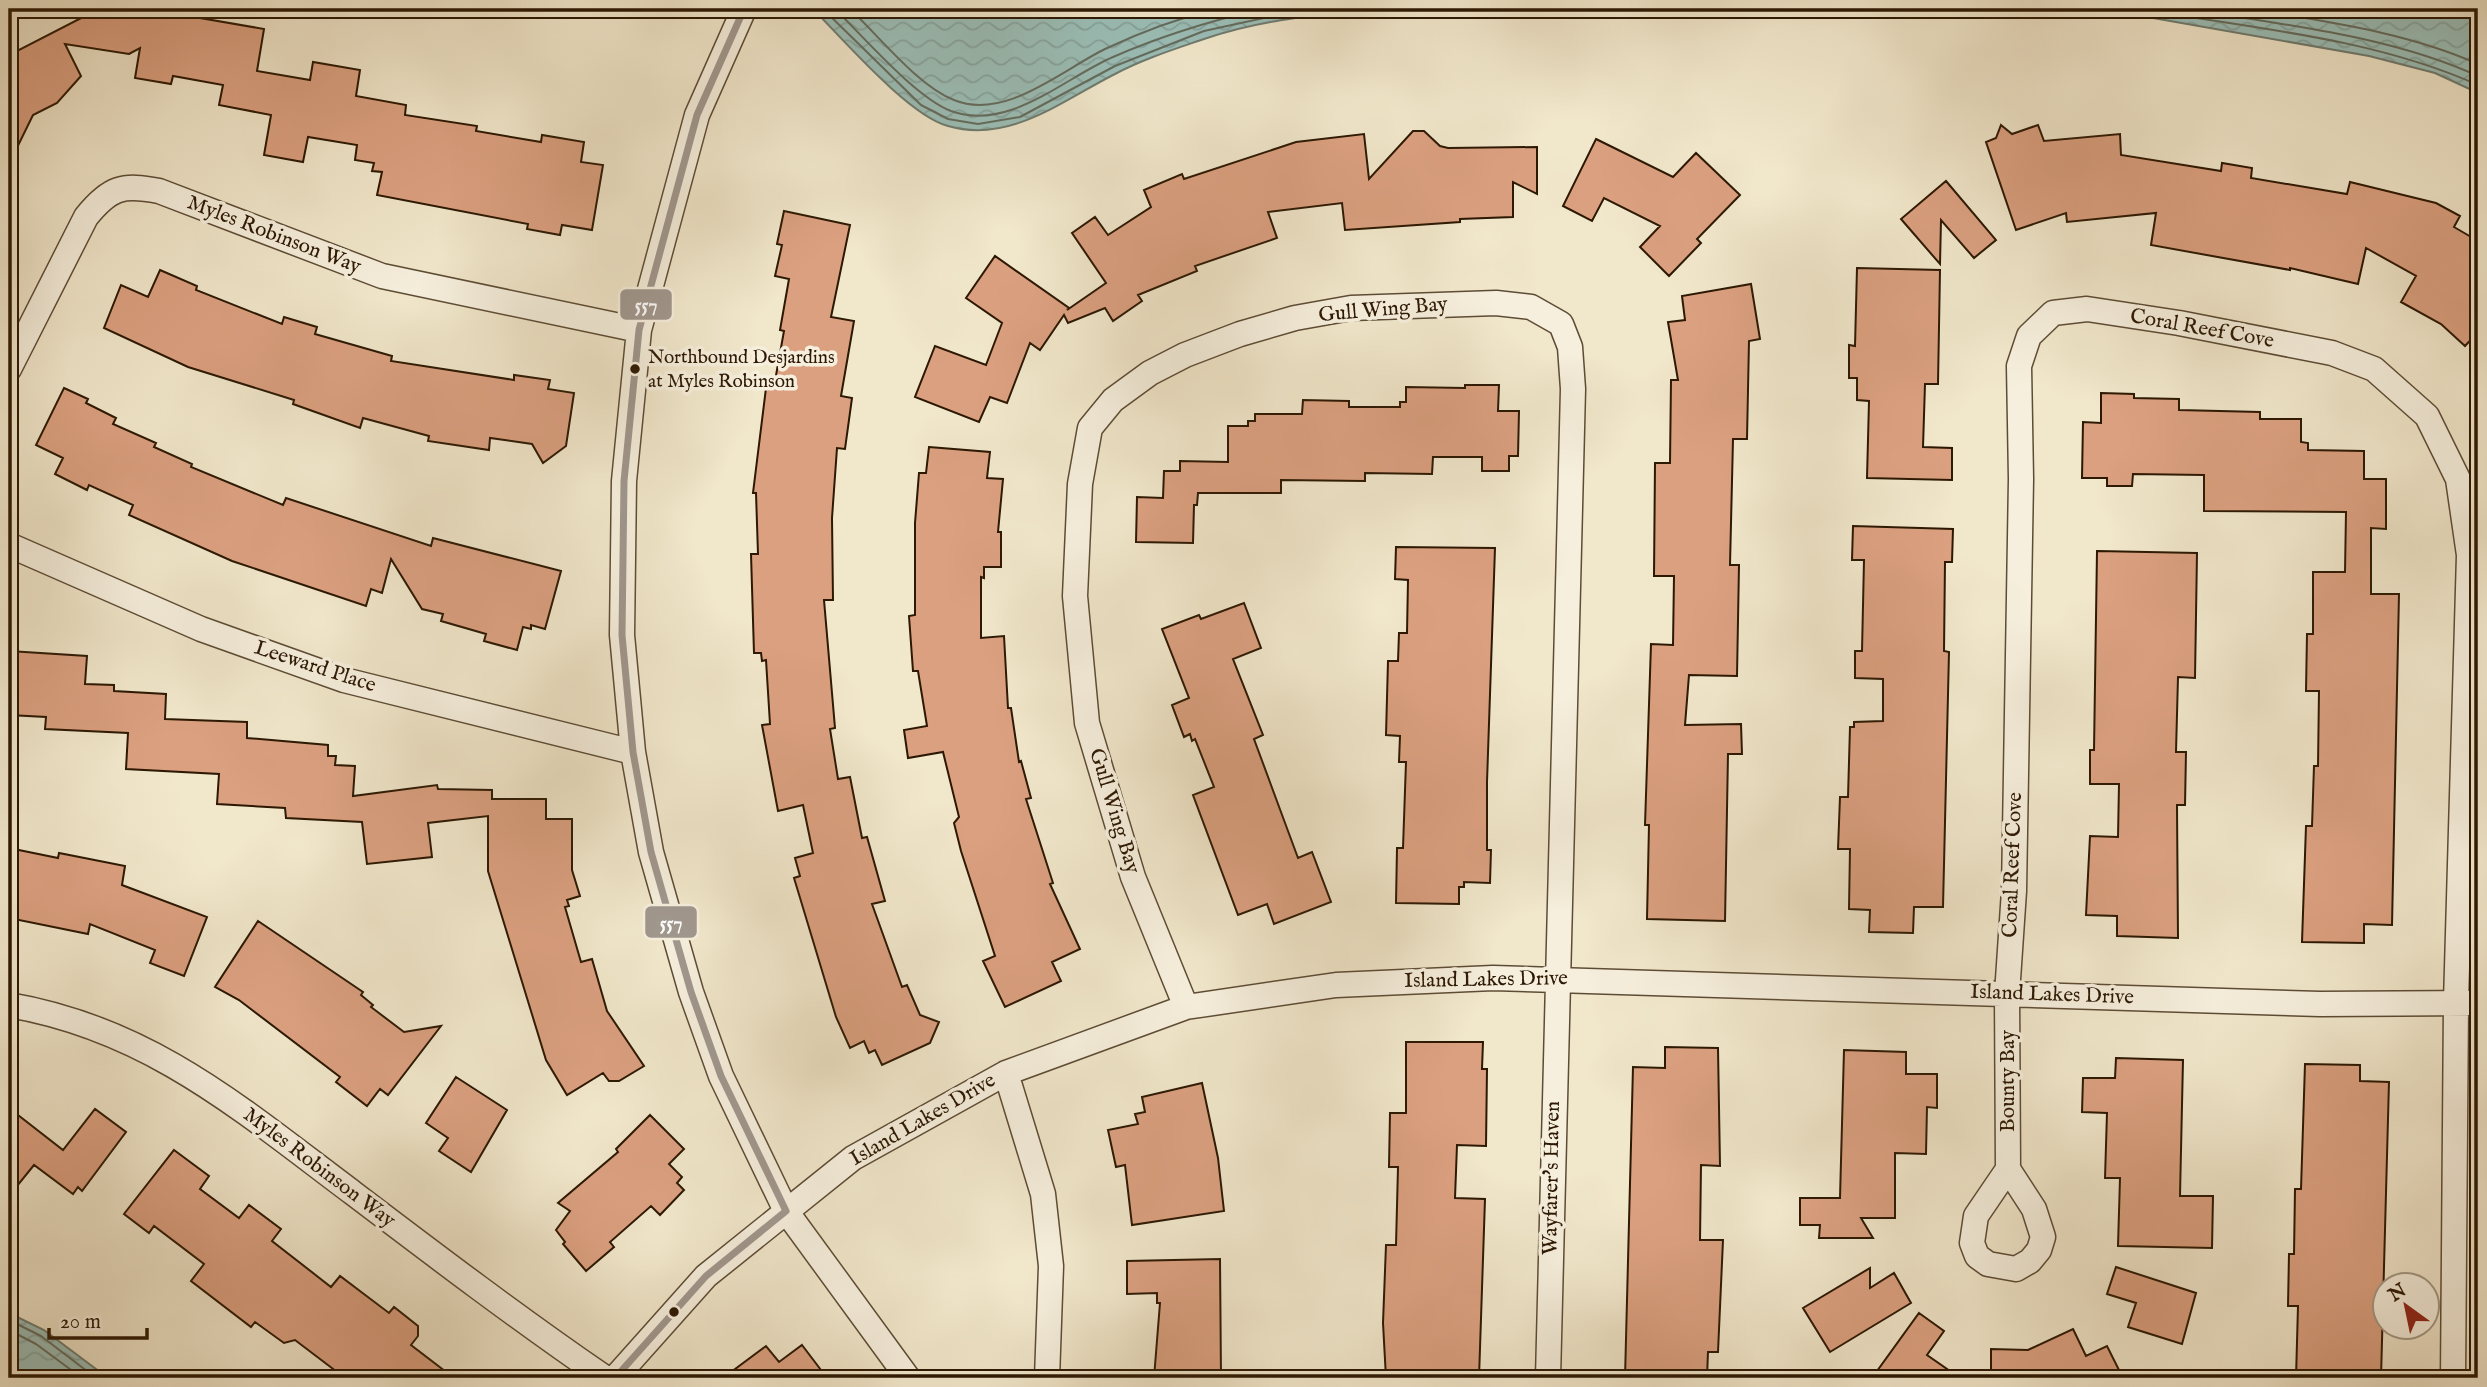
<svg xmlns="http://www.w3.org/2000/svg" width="2487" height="1387" viewBox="0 0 2487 1387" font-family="'IM FELL English',serif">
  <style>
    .water { fill: url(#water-waves); stroke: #6f7c70; stroke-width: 2 }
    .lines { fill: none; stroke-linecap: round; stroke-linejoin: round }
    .shore { stroke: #646c5e; stroke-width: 2 }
    .building { fill: #dba080; stroke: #2c1803; stroke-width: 2 }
    .street-casing { stroke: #5d4c35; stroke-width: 27 }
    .street { stroke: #f6efdd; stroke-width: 24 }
    .bus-1-casing { stroke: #f6efdd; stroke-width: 12 }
    .bus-1 { stroke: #a0978e; stroke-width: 7 }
    .bus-dot { fill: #2c1803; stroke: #f6efdd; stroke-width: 2.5 }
    .labels { text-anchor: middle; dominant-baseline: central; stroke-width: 7; stroke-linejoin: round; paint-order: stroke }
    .bus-label { font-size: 19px; fill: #2c1803; stroke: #f6efdd; text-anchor: start }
    .street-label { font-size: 21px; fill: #2c1803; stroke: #f6efdd }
    .line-badge { stroke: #f6efdd; stroke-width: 2.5 }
    .badge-label { font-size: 19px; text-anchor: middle; font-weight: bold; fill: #fff }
  </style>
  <defs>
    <pattern id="water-waves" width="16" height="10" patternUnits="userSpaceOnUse" patternTransform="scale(1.75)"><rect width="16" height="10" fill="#9bbfb8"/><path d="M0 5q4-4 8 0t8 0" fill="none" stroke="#86a39d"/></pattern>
  </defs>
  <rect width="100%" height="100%" fill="#f1e7cb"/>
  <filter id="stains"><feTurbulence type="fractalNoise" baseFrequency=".00286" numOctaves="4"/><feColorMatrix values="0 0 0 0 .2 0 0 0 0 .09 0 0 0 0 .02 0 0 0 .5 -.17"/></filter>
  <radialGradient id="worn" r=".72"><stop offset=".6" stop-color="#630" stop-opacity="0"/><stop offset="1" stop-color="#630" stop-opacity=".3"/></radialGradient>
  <path class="water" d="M813 9H1372C1316 15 1258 20 1204 39 1175 49 1143 59 1115 74 1063 100 1010 144 948 126 908 115 844 40 813 9Z
    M1811 9H2478V93L2435 73 2369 56 2102 9Z
    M9 1313 44 1330 108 1378H9Z"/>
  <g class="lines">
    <path class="shore" d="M823 9 921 105 948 119 978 124 1020 117 1115 66 1204 31 1305 9
      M835 9C864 37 915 97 951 111 1009 132 1064 78 1113 57 1161 36 1210 21 1261 9
      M850 9C879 36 918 86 954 100 1005 121 1062 70 1105 49 1139 33 1179 18 1216 9
      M2139 9C2252 28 2373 38 2478 85
      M2190 9C2287 26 2388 35 2478 76
      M2251 9C2328 22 2406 32 2478 64
      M9 1320 41 1336 96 1378
      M9 1330 36 1344 82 1378"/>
  </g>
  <path class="building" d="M90 9H148L264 29 257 71 310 80 313 62 360 70 356 96 406 105 405 115 477 126 476 131 541 142 542 135 584 142 581 162 603 165 592 230 562 225 560 235 527 229 528 224 377 195 382 172 372 171 374 163 355 160 357 145 308 137 303 162 264 155 271 115 219 105 223 85 173 76 171 84 135 78 140 48 129 54 65 44 81 76 57 103 33 115 9 164V55L89 14Z
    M2001 125 2012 134 2038 125 2044 141 2120 134 2121 155 2221 171 2222 163 2252 168 2251 178 2347 194 2350 182 2436 203 2460 216 2454 227 2478 241V332L2465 346 2441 324 2401 302 2416 276 2366 248 2358 284 2290 268V270L2151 245 2156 213 2067 222 2066 213 2016 230 1986 142 1996 138Z
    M1413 131H1424L1440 146 1448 148 1537 147V194L1513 182V217L1460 219V222L1345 230 1342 203 1268 212 1277 238 1195 266 1197 271 1138 295 1142 301 1113 321 1105 308 1068 323 1064 315 1040 350 1030 343 1007 403 990 397 979 422 915 397 935 346 986 365 1002 323 966 298 995 256 1069 308 1067 310 1106 283 1072 233 1095 217 1108 235 1151 207 1144 190 1182 174 1184 179 1296 142 1364 134 1369 179Z
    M1596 139 1673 177 1696 153 1740 195 1697 239 1701 243 1669 276 1640 247 1660 226 1604 198 1592 221 1563 206Z
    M1946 181 1996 240 1974 258 1941 220 1940 264 1901 219Z
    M784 211 850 225 831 317 854 321 841 396 852 398 845 449 837 448 832 518 833 600H824L835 728 830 729 838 779 850 777 862 838 867 837 885 901 872 904 902 987 907 985 920 1015 939 1022 930 1043 882 1065 875 1050 869 1053 864 1041 850 1048 836 1017 794 878 800 876 795 858 813 853 803 805 778 811 762 725 770 724 766 660 762 661 761 653H754L751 554H758L756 493H753L767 380 775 381 784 331 780 330 789 279 775 276 782 245 777 244Z
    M1857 268 1940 270 1938 384H1925L1923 447 1952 448V480L1867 478 1869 401 1857 400V378H1849V345L1855 346Z
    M160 270 197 286 196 290 282 324 284 317 317 327 315 334 392 356 391 361 514 380V375L550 380 548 389 574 393 566 446 543 463 532 444 490 438 489 450 428 441 429 436 363 418 360 428 293 404 294 400 188 367 104 328 121 285 148 297Z
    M1751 284 1760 339 1749 341 1747 439H1733L1730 565H1739L1737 676 1689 675 1685 725 1741 724 1742 754H1728L1725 921 1647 919 1649 825H1645L1651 644 1673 645 1674 576H1654L1655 463H1670L1671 380H1678L1668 322 1685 320 1682 296Z
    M1465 385H1499L1498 411H1519L1518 456H1509V471H1482V457H1433L1432 474 1365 473V481L1281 480V493H1198L1197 505H1194L1193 543 1136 542 1137 497 1163 498 1164 471H1180V461L1228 462V426H1248V421H1255V414H1302L1303 400 1349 401V407H1400V402H1406V387L1465 388Z
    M64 388 88 399 86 403 116 418 113 424 156 443 154 447 192 464 191 467 283 505 286 498 431 546 433 538 561 571 545 629 531 625V629L523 627 517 650 484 641 486 634 441 621 443 614 422 609 391 559 382 593 371 589 366 606 232 561 129 515 133 505 89 485 87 490 55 474 63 458 36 445Z
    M2101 393 2134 394V398L2179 399V410L2260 412V419H2301V442L2308 443V450L2364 451V479H2386V529L2371 528V594H2399L2392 925 2364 924V943L2302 942 2306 826H2312L2314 766H2318L2319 691H2306L2307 634H2313V572H2345L2346 512 2204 511V475L2133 474 2132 486H2107V478H2082L2083 422 2101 423Z
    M929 447 990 452 987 478 1003 479 998 532H1001V567H984V578L981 577V638L1004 636 1008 708H1011L1019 762 1021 761 1031 798 1026 799 1053 883 1050 884 1080 949 1052 962 1061 981 1005 1007 983 961 995 956 961 851 954 823 959 817 943 752 908 758 904 730 927 726 918 671H913L909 616 915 615V523L919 473H926Z
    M1853 526 1953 529 1952 562H1945L1944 651 1949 652 1943 907H1914L1913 933 1869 932 1870 910 1849 909 1850 849H1838L1840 797H1848L1850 727H1854V722L1883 721V679L1855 678V651H1862L1864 560H1852Z
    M1396 547 1495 548 1487 782V850H1491L1490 883 1464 882V887H1459V904L1396 903 1397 848H1403L1406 762H1399L1400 736 1386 735 1388 661H1398L1399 633H1407L1408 580 1395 579Z
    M2097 551 2197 553 2195 678 2178 677 2176 752H2186L2185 805H2177L2178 938 2117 936V916L2086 915 2090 836 2118 837 2119 784H2090V750H2094Z
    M1244 603 1261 648 1233 659 1263 735 1254 739 1298 858 1312 852 1331 902 1274 924 1267 904 1238 915 1193 795 1214 787 1195 739 1192 741 1190 734 1184 737 1172 705 1189 698 1162 629 1199 615 1201 619Z
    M9 651 87 656 85 684 114 685V691L166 694 165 719 247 722V738L328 745V756H336L335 765 355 766 353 796 437 785 438 789 492 790V799H546V819H572V870L580 896 567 900 569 906 565 907 581 962 592 959 607 1011 644 1066 619 1081H609L603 1073 567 1095 546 1060 488 871V816L428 823 432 857 367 864 362 822 286 818 285 808 217 804 219 774 126 769 128 733 45 729 46 717 9 715Z
    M9 848 58 858 59 853 125 866 122 885 207 917 184 976 150 963 155 950 90 924 88 934 9 918Z
    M258 921 363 992 361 995 373 1005 371 1007 404 1032 441 1026 388 1095 380 1089 367 1106 336 1082 340 1077 239 1000 215 987Z
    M1406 1042H1483L1482 1069H1487L1486 1146 1457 1145 1455 1198 1485 1199 1479 1378H1386L1383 1323 1386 1245H1396L1398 1167H1389L1390 1113H1406Z
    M1665 1047 1718 1048 1720 1166 1701 1165 1700 1240H1723L1718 1352H1708L1707 1378H1625L1633 1067 1665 1068Z
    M1844 1050 1906 1052V1074H1937V1108L1927 1107 1926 1154 1895 1153V1218H1861L1873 1238H1819L1820 1225H1800V1198H1840Z
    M2116 1058 2183 1060 2180 1196H2213L2212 1248 2118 1246 2120 1178H2105L2107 1113 2082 1112 2083 1078H2115Z
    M2305 1064 2360 1065V1081L2389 1082 2381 1378H2296L2298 1306H2288L2289 1254H2294L2295 1189H2301Z
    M456 1077 507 1110 471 1172 439 1151 448 1138 426 1123Z
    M1202 1083 1218 1158 1224 1211 1132 1225 1125 1165 1116 1167 1108 1130 1138 1124 1135 1114 1145 1112 1142 1097Z
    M9 1108 63 1150 95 1109 126 1132 82 1191 78 1187 73 1194 34 1165 9 1196Z
    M650 1115 684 1149 669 1164 682 1177 677 1183 684 1190 660 1215 651 1206 610 1242 614 1247 586 1271 563 1244 565 1242 556 1230 570 1211 558 1203 618 1152 616 1149Z
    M174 1150 209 1176 200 1189 239 1218 249 1205 281 1229 272 1241 331 1287 340 1276 389 1313 394 1307 418 1326V1336L411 1345 454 1378H345L295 1340 284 1343 255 1322 251 1327 191 1281 204 1264 154 1226 149 1233 124 1214Z
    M1220 1259 1221 1378H1154L1160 1303H1157V1293L1127 1294V1261Z
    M2116 1267 2196 1293 2182 1344 2128 1327 2136 1303 2107 1294Z
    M1870 1268V1288L1894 1273 1911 1303 1830 1352 1803 1308Z
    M1919 1313 1944 1331 1927 1355 1960 1378H1872Z
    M2073 1329 2086 1356 2107 1346 2123 1378H1991V1349L2028 1350Z
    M802 1345 827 1378H723L766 1346 779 1362Z"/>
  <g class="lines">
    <g class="street-casing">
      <path id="street" d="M744 9 697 115 639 330 624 481 622 635 633 752 651 852 691 992 721 1076 786 1211 908 1378
        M9 369 86 217C110 187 123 184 159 191L382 276 639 330
        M9 545 201 629 344 680 633 752
        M9 1005C150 1029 242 1110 353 1193 436 1256 519 1319 605 1378
        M1186 1007 1133 877 1087 723 1075 596 1080 484 1090 428 1113 400 1150 373 1185 355 1240 334 1295 318 1351 308 1496 303 1531 307 1561 324 1570 347 1573 389 1548 1378
        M1006 1073 1043 1194 1051 1266 1047 1378
        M2008 1169 1976 1216 1972 1243 1977 1256 1988 1264 2016 1269 2030 1261 2039 1250 2043 1237 2034 1209 2008 1169 2007 994 2014 891 2021 479 2019 366 2029 336 2053 313 2087 309 2179 323 2332 353 2374 369 2427 416 2458 479 2469 555 2456 1002 2453 1378
        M615 1378 706 1276 853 1158 1006 1073 1186 1007 1336 985 1493 978 2320 1004 2478 1003"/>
    </g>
    <use href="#street" class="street"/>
    <g class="bus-1-casing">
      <path id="bus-1" d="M744 9 697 115 639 330 624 481 622 635 633 752 651 852 691 992 721 1076 786 1211
        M615 1378 706 1276 786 1211"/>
    </g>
    <use href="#bus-1" class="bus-1"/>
  </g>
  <g class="bus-dot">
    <circle cx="635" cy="369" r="6"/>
    <circle cx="674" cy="1312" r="6"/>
  </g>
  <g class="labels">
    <g class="bus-label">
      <text x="648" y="358">Northbound Desjardins<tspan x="648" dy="24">at Myles Robinson</tspan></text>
    </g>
    <g class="street-label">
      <text transform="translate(274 235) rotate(21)">Myles Robinson Way</text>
      <text transform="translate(1383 310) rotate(-5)">Gull Wing Bay</text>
      <text transform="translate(2202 329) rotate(10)">Coral Reef Cove</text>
      <text transform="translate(315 667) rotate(18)">Leeward Place</text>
      <text transform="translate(1114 811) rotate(73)">Gull Wing Bay</text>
      <text transform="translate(2013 865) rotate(-88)">Coral Reef Cove</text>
      <text transform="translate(1486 980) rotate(-1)">Island Lakes Drive</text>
      <text transform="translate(2052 995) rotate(2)">Island Lakes Drive</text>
      <text transform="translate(2008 1081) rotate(-90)">Bounty Bay</text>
      <text transform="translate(923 1120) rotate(-30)">Island Lakes Drive</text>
      <text transform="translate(319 1168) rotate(37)">Myles Robinson Way</text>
      <text transform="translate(1552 1178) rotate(-89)">Wayfarer's Haven</text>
    </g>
  </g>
  <g class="line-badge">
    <rect x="619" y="288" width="54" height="33" rx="7" fill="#a0978e"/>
    <rect x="644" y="905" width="54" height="34" rx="7" fill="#a0978e"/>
  </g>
  <g class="badge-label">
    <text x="646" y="311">557</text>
    <text x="671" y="929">557</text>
  </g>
  <rect width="2487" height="1387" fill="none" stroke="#f1e7cb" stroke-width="35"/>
  <rect x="10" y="10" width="2466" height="1366" fill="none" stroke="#2c1803" stroke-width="3.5"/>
  <rect x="18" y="18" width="2452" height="1352" fill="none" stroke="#2c1803" stroke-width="2"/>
  <g transform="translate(2406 1306) rotate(327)"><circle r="33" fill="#f6efdd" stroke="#a59986" stroke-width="2"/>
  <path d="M0-5L12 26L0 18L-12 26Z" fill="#8f2418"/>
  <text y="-10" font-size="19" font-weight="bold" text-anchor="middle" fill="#2c1803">N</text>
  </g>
  <path d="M49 1328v10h98v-10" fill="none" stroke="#2c1803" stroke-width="3.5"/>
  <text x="60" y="1328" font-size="21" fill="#2c1803" stroke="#f6efdd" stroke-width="5" paint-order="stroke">20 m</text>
  <rect width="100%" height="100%" filter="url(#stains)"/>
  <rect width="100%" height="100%" fill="url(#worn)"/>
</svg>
